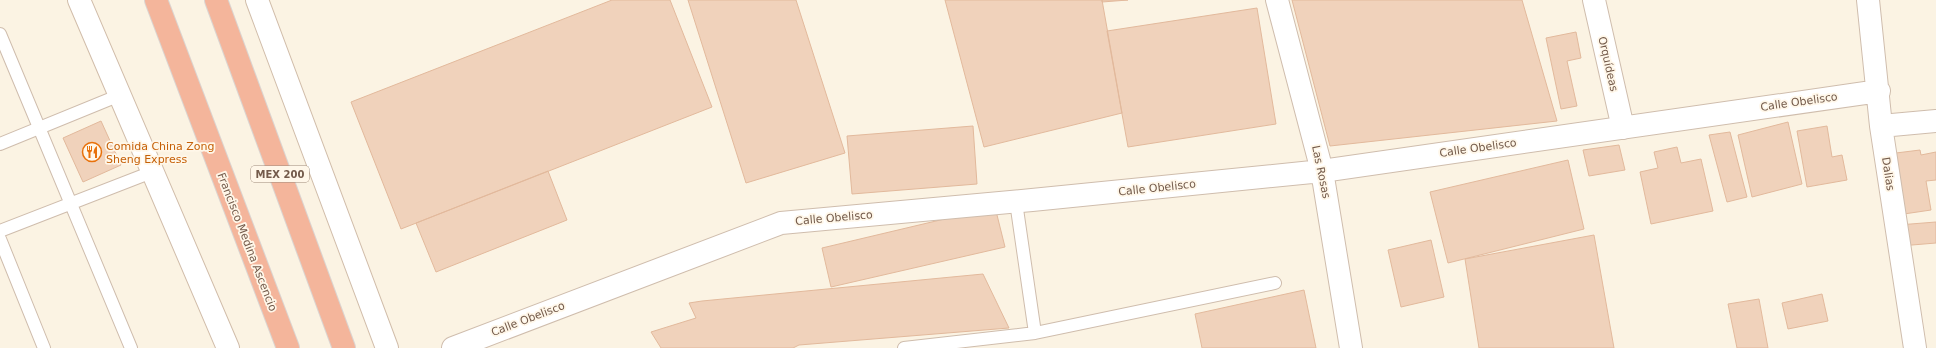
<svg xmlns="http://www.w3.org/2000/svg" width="1936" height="348" viewBox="0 0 1936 348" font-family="'DejaVu Sans',sans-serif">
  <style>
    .building { fill: #f0d2bb; stroke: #e2b99c }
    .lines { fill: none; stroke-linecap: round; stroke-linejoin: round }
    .lane-casing { stroke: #cfbdad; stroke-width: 14 }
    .street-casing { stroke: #cfbdad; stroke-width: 24 }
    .secondary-casing { stroke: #d1bdaa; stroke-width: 24 }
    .highway-casing { stroke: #dbd4d0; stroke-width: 24 }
    .lane { stroke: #fff; stroke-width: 12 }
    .street { stroke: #fff; stroke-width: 22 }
    .secondary { stroke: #fff; stroke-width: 22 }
    .highway { stroke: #f4b59b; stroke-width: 22 }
    .labels { text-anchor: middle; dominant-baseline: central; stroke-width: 3.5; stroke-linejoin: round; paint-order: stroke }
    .shield { fill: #fff7e9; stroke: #9d897a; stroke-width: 1 }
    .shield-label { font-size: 10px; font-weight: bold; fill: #735a4a }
    .street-label { font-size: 11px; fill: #735a4a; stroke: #fff7e9 }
    .food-label { font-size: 11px; fill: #c56008; stroke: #fff7e9; text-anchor: start }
  </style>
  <rect width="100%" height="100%" fill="#fbf3e3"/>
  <path class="building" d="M612 0H670L712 107 401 229 351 102Z
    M688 0H796L845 153 746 183Z
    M945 0H1102L1122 113 984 147Z
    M1102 0H1128L1102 2Z
    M1292 0H1522L1557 121 1330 146Z
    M1257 8 1276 124 1128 147 1107 31Z
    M1576 32 1581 58 1567 61 1577 106 1561 109 1546 38Z
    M101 121 121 165 83 182 63 138Z
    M1788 122 1802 184 1752 197 1738 135Z
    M973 126 977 184 852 194 847 136Z
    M1827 126 1832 157 1842 155 1847 180 1807 187 1797 131Z
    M1730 132 1747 197 1727 202 1709 135Z
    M1619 145 1625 170 1589 176 1583 150Z
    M1677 147 1681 163 1701 159 1713 211 1651 224 1640 172 1658 168 1654 152Z
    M1920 150 1921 155 1936 152V180L1926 181 1931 210 1897 215 1888 154Z
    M1568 160 1584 229 1448 263 1430 192Z
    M548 171 567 220 436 272 416 223Z
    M995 207 1005 247 831 287 822 248Z
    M1936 222V243L1900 246 1898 225Z
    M1594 235 1614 348H1479L1465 259Z
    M1431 240 1444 297 1401 307 1388 250Z
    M983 274 1009 328 799 345 793 348H661L651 332 696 318 689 303 702 301Z
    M1304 290 1316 348H1202L1195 314Z
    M1822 294 1828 321 1788 329 1782 303Z
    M1759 299 1768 348H1737L1728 304Z"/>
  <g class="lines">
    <g class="lane-casing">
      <path id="lane" d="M0 34 131 348
        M0 144 120 95
        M1016 202 1035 333
        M0 231 152 172
        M0 239 44 348
        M904 348 1035 333 1275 283"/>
    </g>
    <g class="street-casing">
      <path id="street" d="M1277 0 1322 171 1351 348
        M1594 0 1623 128
        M1868 0 1881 126 1915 348
        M1881 126 1936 121
        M453 348 781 223 1032 200 1322 171 1879 91"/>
    </g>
    <g class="secondary-casing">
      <path id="secondary" d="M79 0 228 348
        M257 0 387 348"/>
    </g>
    <g class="highway-casing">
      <path id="highway" d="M156 0 288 348
        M216 0 344 348"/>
    </g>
    <use href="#lane" class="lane"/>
    <use href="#street" class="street"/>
    <use href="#secondary" class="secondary"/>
    <use href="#highway" class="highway"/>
  </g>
  <defs>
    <g id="restaurant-ring" transform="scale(1)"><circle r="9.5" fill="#fff7e9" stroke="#e8710a" stroke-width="1.5"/><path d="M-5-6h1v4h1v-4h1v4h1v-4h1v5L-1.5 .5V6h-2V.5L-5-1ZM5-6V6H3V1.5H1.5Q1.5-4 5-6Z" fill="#e8710a"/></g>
  </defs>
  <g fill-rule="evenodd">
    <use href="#restaurant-ring" x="92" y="152"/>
  </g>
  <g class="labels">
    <rect class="shield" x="251" y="166" width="58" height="16" rx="3"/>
    <g class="shield-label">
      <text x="280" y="174">MEX 200</text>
    </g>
    <g class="street-label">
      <text transform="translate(1608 64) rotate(77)">Orquídeas</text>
      <text transform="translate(1799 102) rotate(-8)">Calle Obelisco</text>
      <text transform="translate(1478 148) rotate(-8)">Calle Obelisco</text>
      <text transform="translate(1321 172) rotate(78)">Las Rosas</text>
      <text transform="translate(1888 174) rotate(81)">Dalias</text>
      <text transform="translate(1157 188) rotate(-6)">Calle Obelisco</text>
      <text transform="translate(834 218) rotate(-5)">Calle Obelisco</text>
      <text transform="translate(247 242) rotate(69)">Francisco Medina Ascencio</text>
      <text transform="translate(528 319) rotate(-21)">Calle Obelisco</text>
    </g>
    <g class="food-label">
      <text x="106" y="146">Comida China Zong<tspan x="106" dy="13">Sheng Express</tspan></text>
    </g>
  </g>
</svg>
